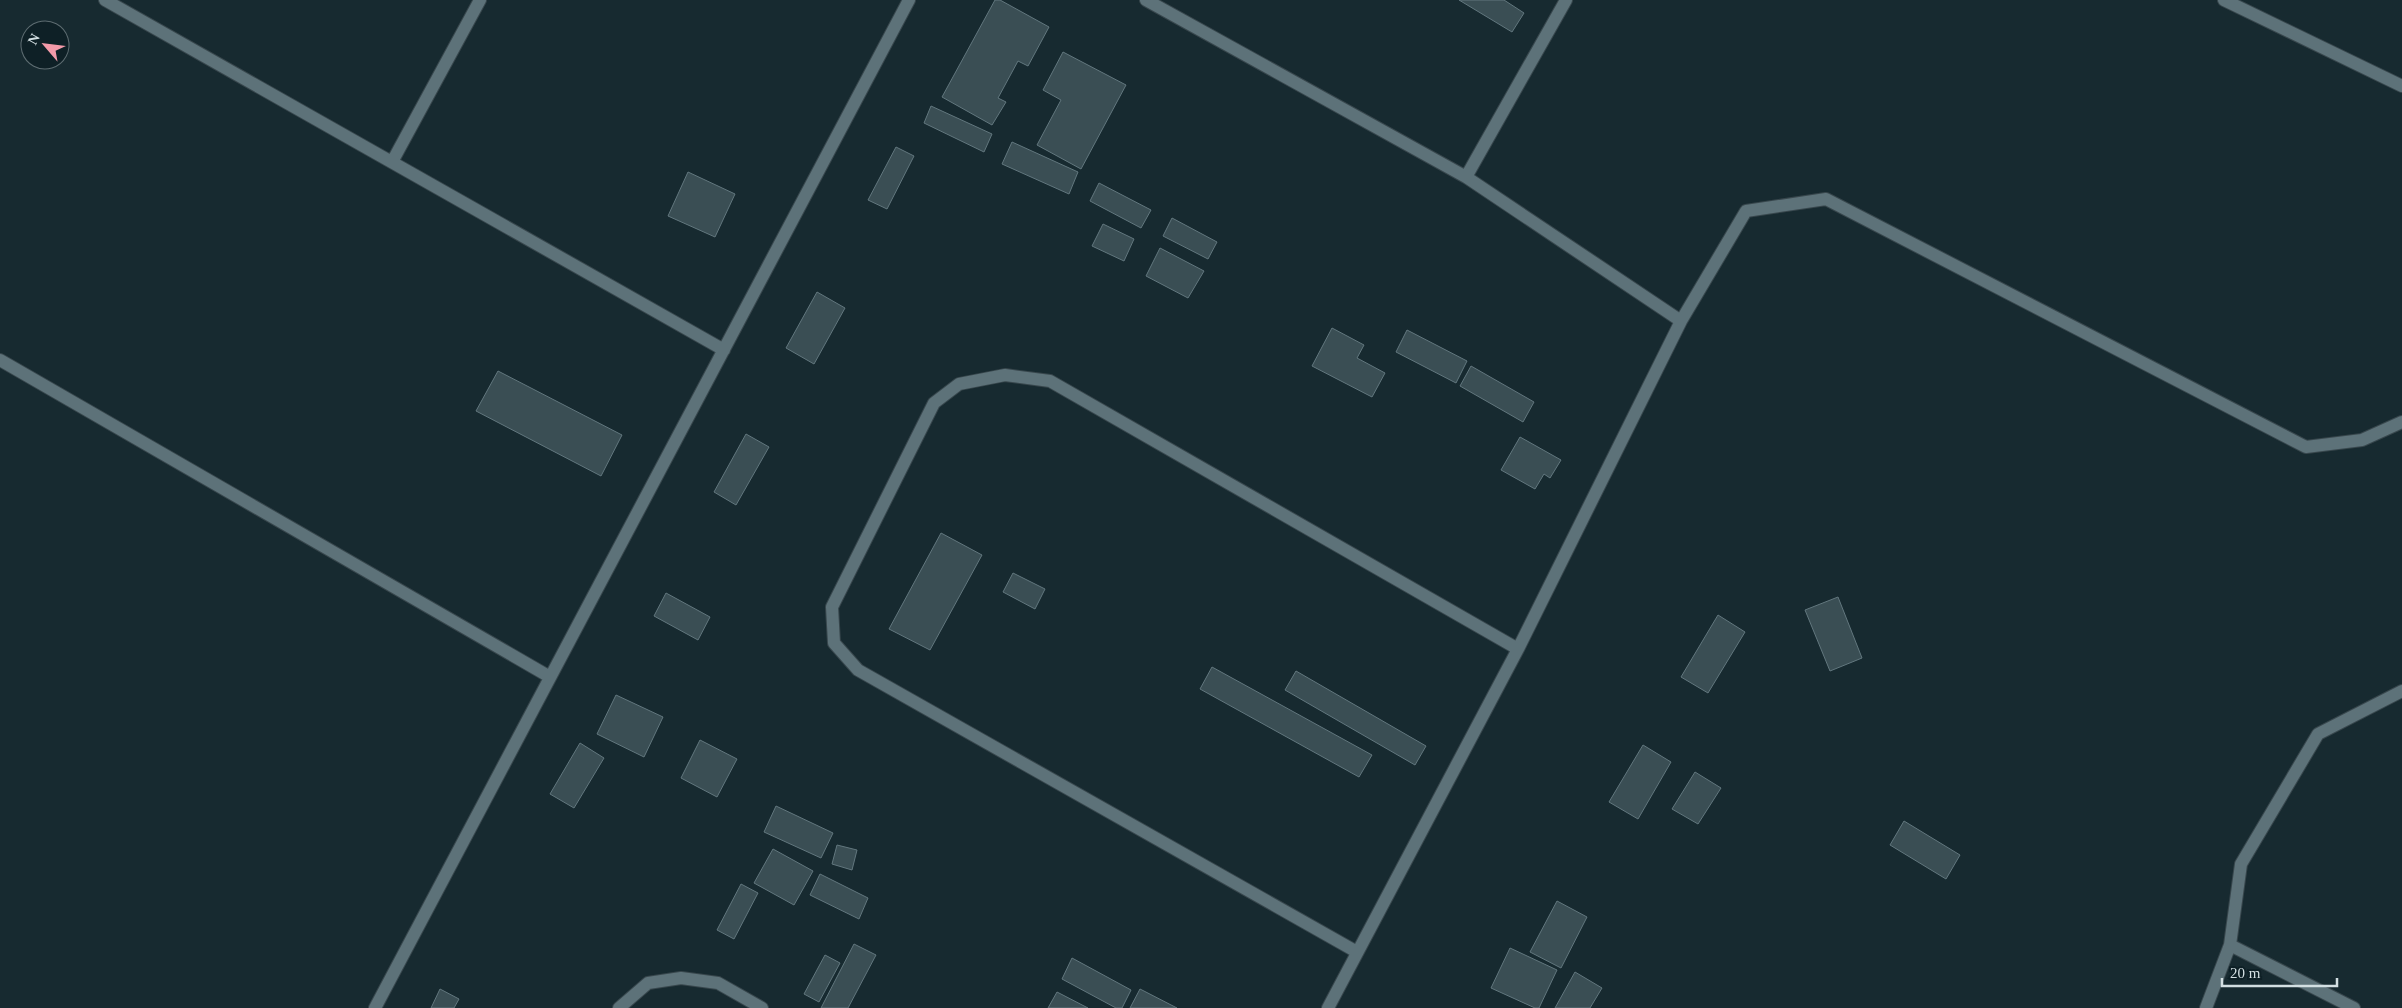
<svg xmlns="http://www.w3.org/2000/svg" width="2402" height="1008" viewBox="0 0 2402 1008" font-family="'Times New Roman',serif">
  <style>
    .building { fill: #3a4e54; stroke: #62777e }
    .lines { fill: none; stroke-linecap: round; stroke-linejoin: round }
    .minor-casing { stroke: #38474d; stroke-width: 14 }
    .minor { stroke: #5d7279; stroke-width: 12 }
  </style>
  <rect width="100%" height="100%" fill="#172a30"/>
  <path class="building" d="M995 0H1000L1049 27 1028 66 1018 61 998 98 1006 102 992 125 942 97Z
    M1459 0H1504L1524 13 1512 32Z
    M1063 52 1126 85 1081 169 1037 145 1061 100 1043 90Z
    M931 106 992 134 984 152 924 123Z
    M1012 142 1078 172 1069 194 1002 164Z
    M896 147 914 156 887 209 868 200Z
    M688 172 735 194 715 237 668 216Z
    M1099 183 1151 210 1141 228 1090 201Z
    M1172 218 1217 242 1208 259 1163 236Z
    M1103 224 1134 239 1124 261 1092 246Z
    M1160 248 1204 271 1188 298 1146 276Z
    M817 292 845 308 814 364 786 348Z
    M1332 328 1364 345 1357 358 1385 373 1372 397 1312 366Z
    M1407 330 1467 361 1456 383 1396 352Z
    M1471 366 1534 402 1523 422 1460 386Z
    M498 371 622 435 601 476 476 411Z
    M746 434 769 447 736 505 714 492Z
    M1520 437 1561 460 1550 478 1544 474 1535 489 1501 470Z
    M941 533 982 555 930 650 889 629Z
    M1013 573 1045 589 1035 609 1003 592Z
    M666 593 710 617 698 640 654 616Z
    M1838 597 1862 658 1830 671 1805 610Z
    M1718 615 1745 632 1708 693 1681 677Z
    M1212 667 1372 755 1359 777 1200 689Z
    M1296 671 1426 746 1415 765 1285 690Z
    M616 695 663 717 644 757 597 734Z
    M700 740 737 759 717 797 681 778Z
    M580 743 604 758 574 808 550 794Z
    M1643 745 1671 762 1638 819 1609 802Z
    M1695 772 1721 788 1698 824 1672 809Z
    M776 806 833 833 821 858 764 832Z
    M1904 821 1960 855 1946 879 1890 845Z
    M837 845 857 850 852 870 832 864Z
    M773 849 813 871 794 905 754 883Z
    M820 874 868 898 859 919 810 895Z
    M741 884 758 893 734 939 717 930Z
    M1557 901 1587 917 1561 968 1530 952Z
    M854 944 876 955 848 1008H821Z
    M1510 948 1557 970 1539 1008H1535L1491 988Z
    M825 955 840 963 819 1002 804 994Z
    M1072 958 1131 990 1122 1008H1116L1062 979Z
    M1575 972 1602 988 1590 1008H1555Z
    M440 989 459 999 454 1008H431Z
    M1140 989 1177 1008H1130Z
    M1057 992 1088 1008H1048Z"/>
  <g class="lines">
    <g class="minor-casing">
      <path id="minor" d="M105 0 724 350
        M1146 0 1466 177 1681 321
        M2224 0 2402 86
        M392 162 480 0
        M1466 177 1566 0
        M0 360 550 677
        M2230 945 2354 1008
        M1357 952 858 670 834 643 832 607 934 403 959 384 1005 375 1050 381 1518 649
        M375 1008 909 0
        M619 1008 648 983 681 978 718 983 762 1008
        M1328 1008 1518 649 1681 321 1746 211 1826 199 2306 447 2362 440 2402 422
        M2206 1008 2230 945 2241 864 2318 734 2402 691"/>
    </g>
    <use href="#minor" class="minor"/>
  </g>
  <g transform="translate(45 45) rotate(298)"><circle r="24" fill="#0e2026" stroke="#5d6c71"/>
  <path d="M0-4L9 19L0 12L-9 19Z" fill="#f39aa9"/>
  <text y="-8" font-size="14" font-weight="bold" text-anchor="middle" fill="#d3dfe2">N</text>
  </g>
  <path d="M2222 978v8h115v-8" fill="none" stroke="#d3dfe2" stroke-width="2.5"/>
  <text x="2230" y="978" font-size="15" fill="#d3dfe2" stroke="#0e2026" stroke-width="4" paint-order="stroke">20 m</text>
</svg>
